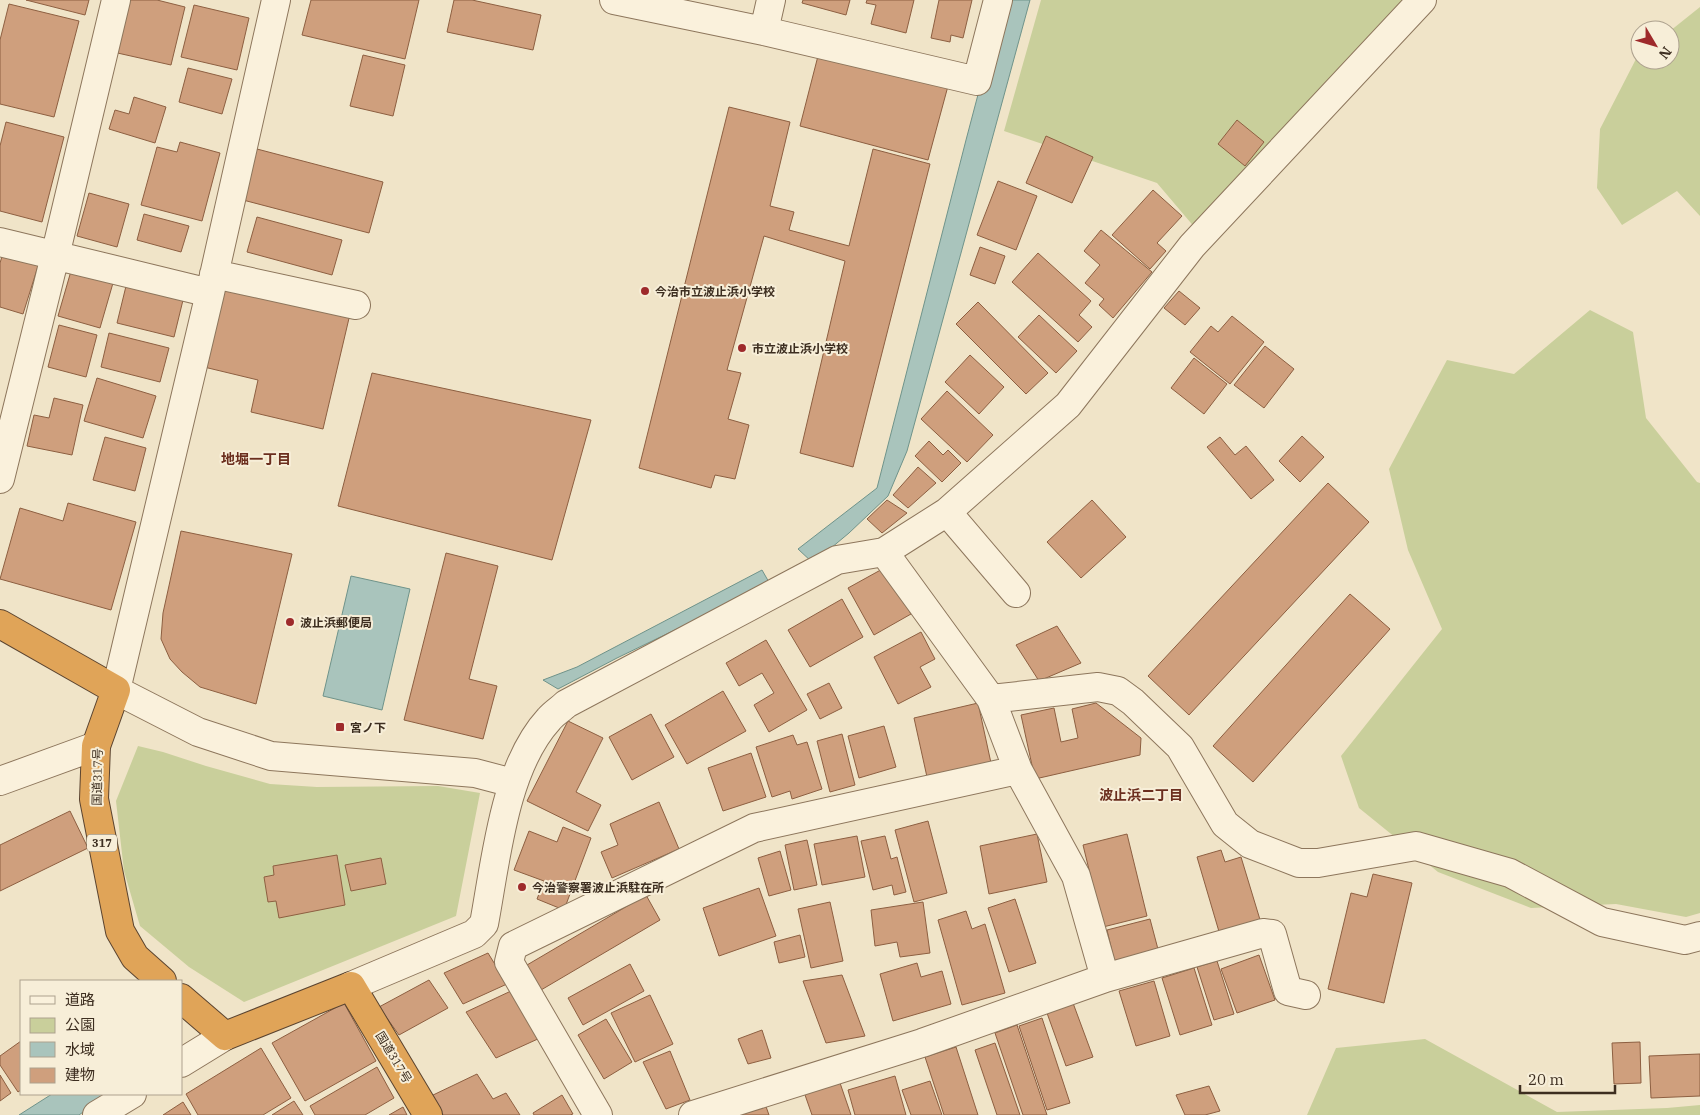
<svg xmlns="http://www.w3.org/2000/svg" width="1700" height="1115" viewBox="0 0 1700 1115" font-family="'IBM Plex Serif','Noto Sans JP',serif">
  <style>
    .green { fill: #c9cf9b }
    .water { fill: #a9c4bc; stroke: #6f938a }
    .building { fill: #cf9f7d; stroke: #8d5f41 }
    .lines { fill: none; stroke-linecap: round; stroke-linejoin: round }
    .minor-casing { stroke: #8d765c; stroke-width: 30 }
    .highway-casing { stroke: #5b4430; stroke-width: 30 }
    .minor { stroke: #faf1dc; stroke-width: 28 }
    .highway { stroke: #e0a458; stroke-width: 28 }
    .poi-dot { fill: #9e2a2b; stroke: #f7eed8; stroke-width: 2 }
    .labels { text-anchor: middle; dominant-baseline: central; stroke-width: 4; stroke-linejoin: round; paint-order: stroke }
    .shield { fill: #f7eed8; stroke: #756857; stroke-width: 1 }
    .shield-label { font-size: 11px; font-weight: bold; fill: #3d2e20 }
    .poi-label { font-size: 12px; font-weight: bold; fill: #3d2e20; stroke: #f7eed8; text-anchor: start }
    .street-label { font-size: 12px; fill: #3d2e20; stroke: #f7eed8 }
    .neighbourhood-label { font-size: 14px; font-weight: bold; fill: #6b2e1e; stroke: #f7eed8 }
  </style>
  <rect width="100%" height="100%" fill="#f0e4c8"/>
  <path class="green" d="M1041 0H1410L1196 229 1157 183 1004 131Z
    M1700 7V216L1677 191 1622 225 1597 188 1600 129 1636 59 1640 55V60H1670V31Z
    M1590 310 1633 332 1646 418 1697 482 1700 483V913L1686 917 1616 904 1531 908 1438 872 1359 808 1341 756 1442 629 1408 550 1389 469 1447 360 1514 374Z
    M138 746 163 752 206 766 270 784 317 787 438 786 480 793 456 916 244 1002 189 967 140 926 124 871 116 801Z
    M1425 1039 1557 1112 1667 1108 1700 1105V1115H1307L1336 1048Z"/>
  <path class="water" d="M1003 0H1030L907 451 888 496 849 533 813 563 798 549 877 488 966 140Z
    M762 570 770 584 617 658 558 689 543 680 577 667Z
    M351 576 410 589 382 710 323 696Z
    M52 1094H108L79 1115H19Z"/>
  <path class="building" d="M26 0H89L85 15Z
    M125 0H157L185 7 171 65 113 52Z
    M311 0H419L405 59 302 35Z
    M454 0H472L541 15 533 50 447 32Z
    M803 0H850L846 15 802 3Z
    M867 0H914L906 33 871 24 876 5 866 3Z
    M939 0H972L963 38 951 35 950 42 931 38Z
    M9 4 79 21 54 117 0 104V40Z
    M194 5 249 18 237 70 181 57Z
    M819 52 948 86 928 160 800 126Z
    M363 55 405 65 393 116 350 106Z
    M188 68 232 79 222 114 179 102Z
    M134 97 166 107 155 143 109 129 115 110 129 114Z
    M729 107 790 122 770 206 794 212 789 230 849 246 873 149 930 164 853 467 800 453 845 261 764 236 727 370 741 373 728 419 749 425 735 479 715 475 711 488 639 468Z
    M1237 120 1264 142 1245 166 1218 144Z
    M6 122 64 137 42 222 0 211V146Z
    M1046 136 1093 157 1072 203 1026 183Z
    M180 142 220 153 202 221 141 205 157 147 177 152Z
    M257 149 383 182 369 233 243 200Z
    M998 181 1037 196 1016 250 977 235Z
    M1153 190 1182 216 1157 243 1166 251 1150 269 1112 235Z
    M89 193 129 204 117 247 77 236Z
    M144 214 189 226 181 252 137 240Z
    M257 217 342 240 332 275 247 252Z
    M1101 230 1152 272 1113 318 1099 305 1104 299 1085 283 1100 265 1084 251Z
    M980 247 1005 256 995 284 970 275Z
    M3 253 39 263 23 314 0 307V263Z
    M1038 253 1091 301 1079 315 1092 327 1078 342 1012 282Z
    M71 271 113 283 100 328 58 316Z
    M127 282 184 296 174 337 117 323Z
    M224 284 350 314 323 429 251 412 258 380 204 367Z
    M1179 291 1200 308 1185 325 1164 308Z
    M978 302 1048 373 1026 394 956 324Z
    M1039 315 1077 351 1056 373 1018 337Z
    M1232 316 1264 342 1230 384 1190 352 1211 326 1218 332Z
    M59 325 97 335 86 377 48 367Z
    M109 333 169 348 160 382 101 367Z
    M1265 346 1294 369 1264 408 1234 385Z
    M970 355 1004 387 979 414 945 382Z
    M1194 358 1227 384 1204 414 1171 388Z
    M372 373 591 420 552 560 338 506Z
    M97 378 156 396 143 438 84 421Z
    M947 391 993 435 967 462 921 419Z
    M54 398 83 405 72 455 27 446 34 415 49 418Z
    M1302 436 1324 457 1300 482 1279 461Z
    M105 437 146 448 135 491 93 480Z
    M1220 437 1235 455 1246 446 1274 480 1251 499 1207 447Z
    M929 441 943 455 948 450 961 463 942 482 915 456Z
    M918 467 936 483 908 508 893 495Z
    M1328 483 1369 522 1189 715 1148 676Z
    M887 500 907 513 882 533 867 519Z
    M1092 500 1126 537 1081 578 1047 542Z
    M68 503 136 522 111 610 0 579 20 508 63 521Z
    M181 531 292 554 256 704 200 687 182 672 170 659 161 639 163 613Z
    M446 553 498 566 469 679 497 686 483 739 404 720Z
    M886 567 911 614 874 635 848 588Z
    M1350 594 1390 629 1253 782 1213 746Z
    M842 599 863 637 810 667 788 630Z
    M1057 626 1081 663 1039 681 1016 645Z
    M921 632 935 659 920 667 931 687 898 704 874 657Z
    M766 640 807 710 769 732 754 705 774 693 762 673 739 686 726 663Z
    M829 683 842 708 820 719 807 694Z
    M723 691 746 731 687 764 665 725Z
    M978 703 991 763 927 777 914 718Z
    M1096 703 1141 738 1140 755 1035 779 1021 715 1054 708 1061 742 1078 738 1072 709Z
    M651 714 674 757 632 780 609 737Z
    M568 721 603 738 576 792 601 805 588 831 527 801Z
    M884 726 896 767 859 778 848 736Z
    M842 734 855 785 830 792 817 741Z
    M793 735 797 745 807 742 822 789 792 799 790 791 772 797 756 747Z
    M751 753 766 797 723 811 708 768Z
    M659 802 679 849 612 878 601 852 618 845 610 824Z
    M70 811 88 848 0 891V845Z
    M928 821 947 893 914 902 895 830Z
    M563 827 591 838 564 910 537 899 544 881 514 870 529 831 557 842Z
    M1037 834 1047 882 989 894 980 846Z
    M1127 834 1147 916 1103 927 1083 845Z
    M857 836 865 877 822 885 814 844Z
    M885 836 891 859 897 857 906 892 894 895 892 885 873 890 861 841Z
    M807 840 817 885 794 890 785 845Z
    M1221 850 1225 862 1241 857 1261 923 1220 935 1197 857Z
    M780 851 791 890 769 896 758 858Z
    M337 855 345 905 279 918 276 901 268 902 264 877 274 875 273 866Z
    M381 858 386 884 351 891 345 865Z
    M1373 874 1412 883 1384 1003 1328 989 1351 893 1367 897Z
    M759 888 776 936 719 956 703 908Z
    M646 895 660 920 541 990 527 965Z
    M1015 899 1036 963 1009 972 988 908Z
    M830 902 843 961 811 968 798 909Z
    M923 902 930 953 900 957 897 942 875 946 871 910Z
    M966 911 972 929 985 924 1005 993 962 1005 938 920Z
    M1150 919 1159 953 1115 964 1107 930Z
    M800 935 805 957 779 963 774 942Z
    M488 953 507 984 463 1004 444 973Z
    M1259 955 1275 1000 1237 1013 1221 969Z
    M1217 961 1234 1014 1214 1020 1197 967Z
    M917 963 921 977 942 971 951 1004 893 1021 880 974Z
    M630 964 644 991 583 1025 568 998Z
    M1194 968 1212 1025 1180 1035 1162 978Z
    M842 975 865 1036 826 1043 803 981Z
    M429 980 448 1008 399 1035 379 1007Z
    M1154 981 1170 1036 1136 1046 1119 991Z
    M511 991 540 1038 496 1058 466 1012Z
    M650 995 673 1044 635 1062 611 1013Z
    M344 1003 376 1061 305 1101 272 1043Z
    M1073 1003 1093 1057 1066 1066 1047 1013Z
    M1042 1018 1070 1103 1047 1110 1019 1026Z
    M606 1019 632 1062 604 1079 578 1035Z
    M1017 1025 1047 1115H1023L995 1033Z
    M762 1030 771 1058 748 1064 738 1039Z
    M21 1041V1090L18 1092 0 1065V1056Z
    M1640 1042 1641 1083 1614 1084 1612 1043Z
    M995 1043 1020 1115H997L975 1050Z
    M956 1047 978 1115H944L925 1057Z
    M261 1048 291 1098 263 1115H198L186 1094Z
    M670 1051 690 1100 666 1109 643 1062Z
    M1700 1054V1096L1651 1098 1649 1056Z
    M377 1067 394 1098 365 1115H315L310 1106Z
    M477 1074 493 1099 506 1093 520 1115H443L431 1096Z
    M0 1075 11 1093 0 1101Z
    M895 1076 906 1115H855L848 1090Z
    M839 1080 851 1115H812L804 1092Z
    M930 1081 942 1115H911L902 1090Z
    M1209 1086 1220 1111 1205 1115H1185L1176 1095Z
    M562 1095 573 1114 570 1115H534L533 1113Z
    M294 1101 303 1115H272Z
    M764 1101 769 1115H736Z
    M183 1102 191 1115H163Z
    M403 1107 407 1115H389Z"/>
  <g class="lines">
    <g class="minor-casing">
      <path id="minor" d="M276 0 210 293 116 690 198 732 271 756 475 773 513 783
        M614 0 764 31 977 81 998 0
        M764 31 771 0
        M0 242 210 293
        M214 274 356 305
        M0 479 55 256 116 0
        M947 512 1016 593
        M884 552 991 699 1018 770 1076 876 1105 978
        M991 699 1098 687 1118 691 1133 702 1180 747 1225 824 1250 844 1299 863H1318L1416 846 1510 873 1602 922 1685 940 1700 936
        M0 781 96 746
        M513 946 754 828 1018 770
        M513 946 509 962 598 1115
        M351 986 474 934 484 924C496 860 504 768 549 719 554 713 561 709 566 704L837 560 884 552 947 512 1068 405 1192 246 1422 0
        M181 1063 225 1036
        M97 1115 132 1094
        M693 1115 922 1043 1105 978 1263 933 1272 934 1288 991 1306 995"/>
    </g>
    <g class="highway-casing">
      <path id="highway" d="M0 624 116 690 96 746 94 799 120 931 135 957 162 981
        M181 998 225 1036 351 986 428 1115"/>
    </g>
    <use href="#minor" class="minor"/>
    <use href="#highway" class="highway"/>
  </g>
  <g class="poi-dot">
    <circle cx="645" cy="291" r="5"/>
    <circle cx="742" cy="348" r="5"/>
    <circle cx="290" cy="622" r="5"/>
    <rect x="335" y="722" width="10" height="10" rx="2.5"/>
    <circle cx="522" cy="887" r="5"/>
  </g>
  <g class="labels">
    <rect class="shield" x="87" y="834.5" width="30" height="17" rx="4"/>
    <g class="shield-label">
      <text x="102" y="843">317</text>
    </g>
    <g class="poi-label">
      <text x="655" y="291">今治市立波止浜小学校</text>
      <text x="752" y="348">市立波止浜小学校</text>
      <text x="300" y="622">波止浜郵便局</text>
      <text x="350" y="727">宮ノ下</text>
      <text x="532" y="887">今治警察署波止浜駐在所</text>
    </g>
    <g class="street-label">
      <text transform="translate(97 777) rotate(-89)">国道317号</text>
      <text transform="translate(394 1057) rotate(59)">国道317号</text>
    </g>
    <g class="neighbourhood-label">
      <text x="256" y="459">地堀一丁目</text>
      <text x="1141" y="795">波止浜二丁目</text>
    </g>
  </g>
  <rect x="20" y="980" width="162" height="115" fill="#f7eed8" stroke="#ada18e"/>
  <rect x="30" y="996" width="25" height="8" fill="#faf1dc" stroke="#ada18e"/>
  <text x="65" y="1005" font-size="15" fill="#3d2e20">道路</text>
  <rect x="30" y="1018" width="25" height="15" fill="#c9cf9b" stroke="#ada18e"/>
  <text x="65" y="1030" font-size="15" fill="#3d2e20">公園</text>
  <rect x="30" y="1042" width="25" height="15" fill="#a9c4bc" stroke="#ada18e"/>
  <text x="65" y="1055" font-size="15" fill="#3d2e20">水域</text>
  <rect x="30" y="1068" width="25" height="15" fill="#cf9f7d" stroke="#ada18e"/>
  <text x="65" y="1080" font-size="15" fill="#3d2e20">建物</text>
  <g transform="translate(1655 45) rotate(128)"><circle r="24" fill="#f7eed8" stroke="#ada18e"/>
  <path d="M0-4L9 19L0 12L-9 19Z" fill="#9e2a2b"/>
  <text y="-8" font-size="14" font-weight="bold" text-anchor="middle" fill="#3d2e20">N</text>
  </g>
  <path d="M1520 1085v8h95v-8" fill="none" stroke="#3d2e20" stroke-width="2.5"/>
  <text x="1528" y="1085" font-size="15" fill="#3d2e20" stroke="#f7eed8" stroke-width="4" paint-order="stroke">20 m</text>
</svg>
